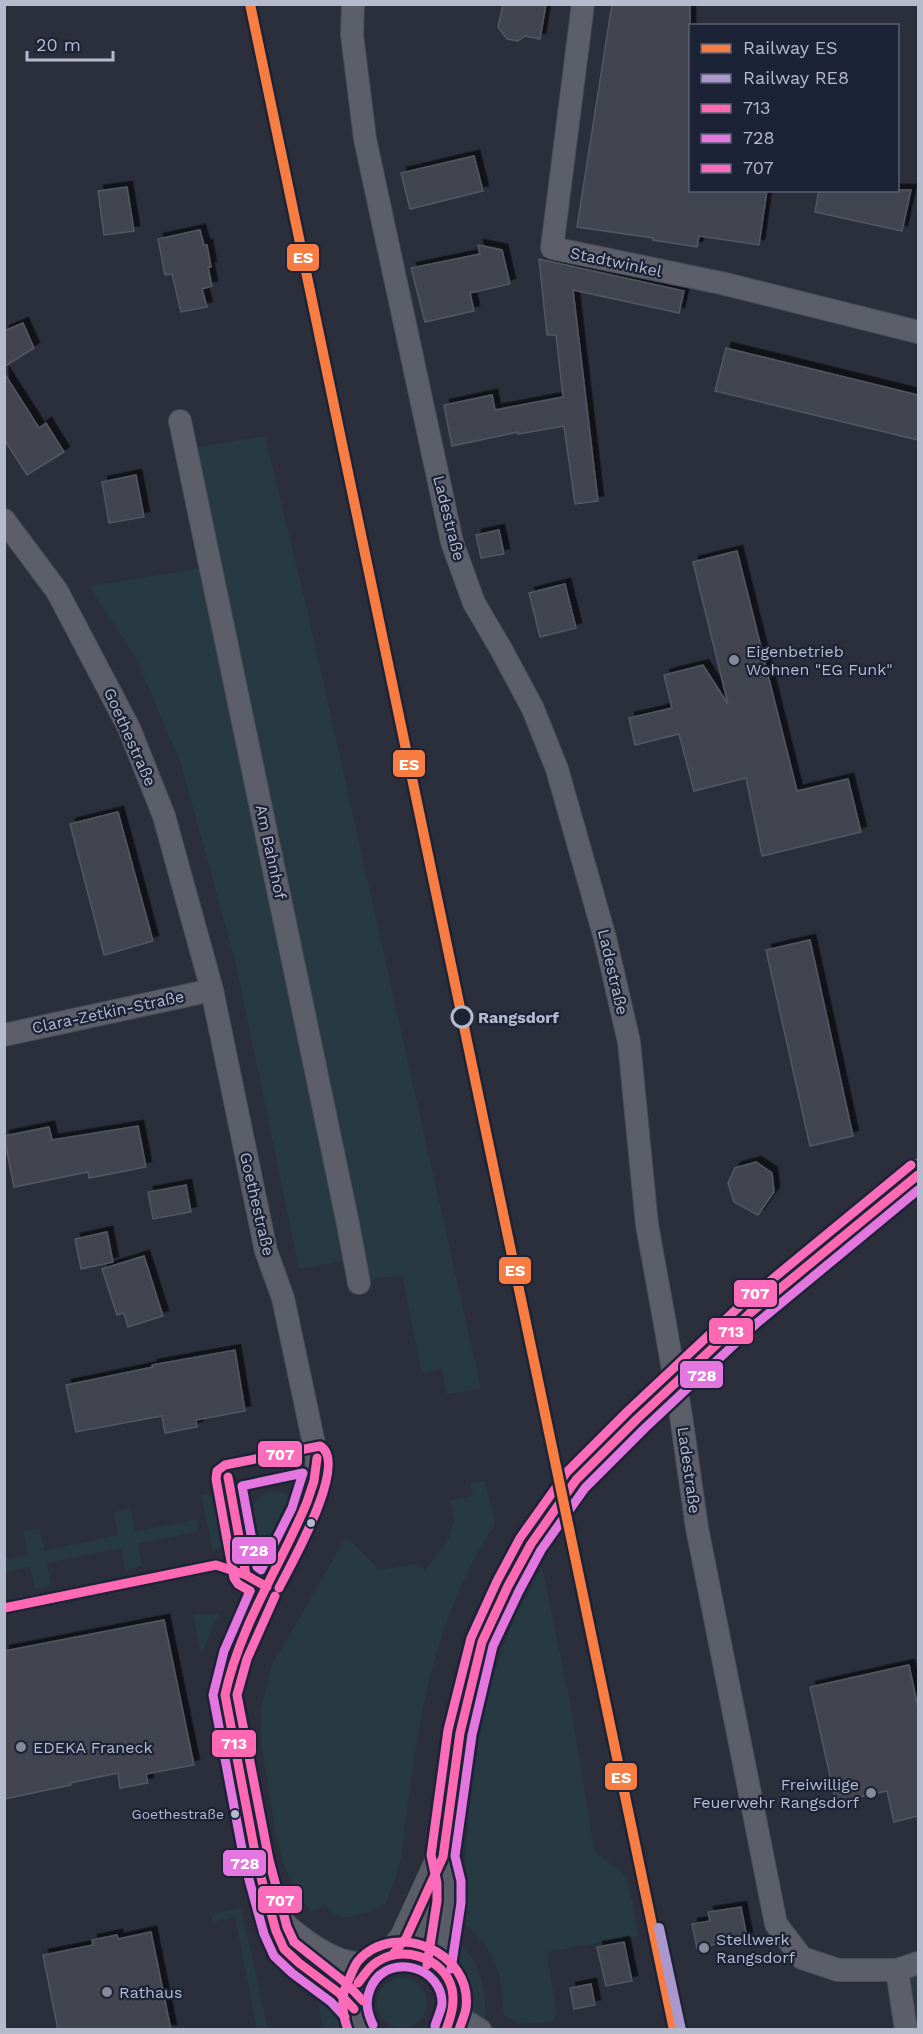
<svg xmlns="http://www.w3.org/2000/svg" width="923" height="2034" viewBox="0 0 923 2034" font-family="'Work Sans',sans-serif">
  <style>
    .green { fill: #273942 }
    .building { fill: #424550; stroke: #535763; stroke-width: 1.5; filter: url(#shadow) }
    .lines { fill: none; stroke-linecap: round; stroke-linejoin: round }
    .secondary-tunnel { stroke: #404452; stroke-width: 32; stroke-dasharray: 32 16; stroke-linecap: butt }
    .street-casing { stroke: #494c55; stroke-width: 24 }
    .secondary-casing { stroke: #494c55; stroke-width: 33 }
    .street { stroke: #5c5e69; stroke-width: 22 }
    .secondary { stroke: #5a5c67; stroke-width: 32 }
    .street-bridge-casing { stroke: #494c55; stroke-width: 24; stroke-linecap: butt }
    .street-bridge { stroke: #5c5e69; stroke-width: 22 }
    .bus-1-casing { stroke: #1d2337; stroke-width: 14 }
    .bus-2-casing { stroke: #1d2337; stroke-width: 14 }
    .bus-3-casing { stroke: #1d2337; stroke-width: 14 }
    .bus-1 { stroke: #ff69b4; stroke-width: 9 }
    .bus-2 { stroke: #e476e0; stroke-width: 9 }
    .bus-3 { stroke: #fb6dba; stroke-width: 9 }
    .rail-1-casing { stroke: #1d2337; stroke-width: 15 }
    .rail-2-casing { stroke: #1d2337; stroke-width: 15 }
    .rail-1 { stroke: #f77d43; stroke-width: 10 }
    .rail-2 { stroke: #aa98cc; stroke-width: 10 }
    .poi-dot { fill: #85899a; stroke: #1d2337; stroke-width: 2 }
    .stop-dot { fill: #1d2337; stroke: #b5bacc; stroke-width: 3 }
    .bus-dot { fill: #b5bacc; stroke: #1d2337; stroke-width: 2 }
    .labels { text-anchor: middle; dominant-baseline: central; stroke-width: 4.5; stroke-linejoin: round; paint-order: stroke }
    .bus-label { font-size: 14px; fill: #b5bacc; stroke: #1d2337; text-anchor: end }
    .street-label { font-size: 16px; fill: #b5bacc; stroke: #1d2337 }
    .poi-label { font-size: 16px; fill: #b5bacc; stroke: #1d2337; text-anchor: start }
    .stop-label { font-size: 16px; font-weight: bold; fill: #b5bacc; stroke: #1d2337; text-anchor: start }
    .line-badge { stroke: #1d2337; stroke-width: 2 }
    .badge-label { font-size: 16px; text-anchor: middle; font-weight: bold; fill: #fff }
  </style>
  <defs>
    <filter id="shadow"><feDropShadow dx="5.5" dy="-5.5" stdDeviation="0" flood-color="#0009"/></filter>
  </defs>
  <rect width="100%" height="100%" fill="#2b2f3c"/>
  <path class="green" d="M265 436 306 605 481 1389 447 1394 442 1369 422 1373 402 1275 365 1281 358 1258 299 1269 236 964 181 764 136 658 89 586 210 567 191 448Z
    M485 1481 495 1524C450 1592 427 1673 415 1753 409 1788 406 1823 401 1858L396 1877 385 1905C367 1910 338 1930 326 1905L311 1911 296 1892 284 1865 275 1829 261 1741V1709L272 1665 346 1537 379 1570 415 1564 425 1570 449 1539 454 1520 450 1501 473 1496 470 1484Z
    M272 1492C279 1492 288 1491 291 1499L290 1504C281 1522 279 1538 258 1542L255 1540 251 1519 252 1506 261 1495Z
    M201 1494H208L216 1501 223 1541 221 1547 213 1552Z
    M130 1509 135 1532 197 1519 199 1531 138 1544 142 1566 126 1570 121 1548 47 1563 51 1585 35 1589 30 1567 5 1572V1559L28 1554 23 1531 39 1528 45 1551 118 1535 114 1512Z
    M542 1567 570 1701 594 1850 627 1877 639 1936 547 1952 556 2011 554 2021C538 2023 516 2027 504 2014 502 2006 503 1998 502 1990 499 1962 483 1936 460 1921 468 1828 472 1730 505 1641 515 1616 529 1592 542 1567Z
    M193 1614H219L201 1655Z
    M241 1908 268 2029H257L235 1917 213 1922 212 1917 215 1913Z
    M454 1937C480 1960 487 1988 485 2023L470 2008 467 1994 454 1960Z
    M918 1963V2029H906L897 1970Z
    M377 2003a25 25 0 1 1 50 0a25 25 0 1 1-50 0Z
    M320 1993 334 2010 340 2029H323L318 2003Z"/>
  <path class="building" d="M503 4H546L540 39 525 36 518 41 507 39 498 27Z
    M612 4H690V190H767L759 245 699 236 697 247 653 240V238L577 227Z
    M474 156 483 191 410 209 401 173Z
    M127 187 134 231 104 235 98 191Z
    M819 190H911L902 231 815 212Z
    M200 230 204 245H207L211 267H208L212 286 202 289 207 307 181 312 172 274 165 275 158 239Z
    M478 245 502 250 510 284 470 293 474 311 425 322 411 268 480 254Z
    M539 259 684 291 679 313 573 290 598 501 575 504 564 426 518 434V432L452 446 444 405 492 395 495 410 563 397 556 335H547Z
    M23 323 34 348 4 367V331Z
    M726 348 918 395V440L715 391Z
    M4 373 39 428 46 423 64 452 27 475 4 439Z
    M136 475 144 517 109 523 102 482Z
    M499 530 504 554 481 558 476 535Z
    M737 551 797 791 848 779 861 832 762 856 746 778 694 791 679 734 635 745 629 718 672 708 664 675 703 665 728 704 693 562Z
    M565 584 576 628 540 637 529 593Z
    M118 812 153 941 104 955 70 824Z
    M810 940 853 1136 810 1146 766 950Z
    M138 1126 146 1167 89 1178 88 1172 14 1187 4 1136 49 1127 52 1140Z
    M756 1162 772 1173 774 1192 758 1215 734 1202 728 1183 735 1168Z
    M186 1185 191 1212 153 1219 148 1192Z
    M107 1232 113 1262 81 1269 75 1239Z
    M144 1256 163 1316 128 1327 124 1313 117 1315 102 1269Z
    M235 1350 245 1411 196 1420 197 1427 165 1433 162 1416 76 1432 66 1385 153 1367 152 1365Z
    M164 1620 194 1765 146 1774 148 1783 120 1788 118 1773 70 1783 71 1785 4 1799V1651Z
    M909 1665 918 1708V1816L894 1822 887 1791 836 1802 810 1687Z
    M741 1907 747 1938 697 1948 692 1924 710 1921 708 1912Z
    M151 1932 171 2030H58L43 1955 93 1945 92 1940 117 1935 118 1939Z
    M624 1942 632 1981 606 1986 597 1947Z
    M591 1984 595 2005 574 2009 570 1988Z"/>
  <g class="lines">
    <path class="secondary-tunnel" d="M531 1544 576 1480 637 1419 700 1360"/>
    <g class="street-casing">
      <path id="street" d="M353 4 352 35 365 139 452 542 474 603 501 649 533 709 557 769 605 938 629 1042 647 1225 665 1324
        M583 4 552 248 721 283 918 332
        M180 421 348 1224 359 1283
        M4 520 57 591 129 728 164 816 212 990 266 1251 283 1298 317 1458C316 1491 302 1515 288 1544 264 1593 234 1641 225 1695L257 1863 276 1931 284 1949 299 1963 339 1993 354 2009
        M4 1035 212 990
        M681 1416 697 1528 776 1924 802 1958 838 1970H897L918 1963
        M271 1910C291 1931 326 1960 355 1963 362 1963 368 1962 375 1962
        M897 1970 906 2030
        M454 2004 464 2020 480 2030"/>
    </g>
    <g class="secondary-casing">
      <path id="secondary" d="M700 1360 797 1273 918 1175
        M393 1954 406 1938 443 1857 460 1733 482 1642 508 1586 531 1544
        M439 1967 449 1902V1882L443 1857
        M362 2030C355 2017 352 2003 356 1990 377 1919 484 1962 446 2030"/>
    </g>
    <use href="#street" class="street"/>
    <use href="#secondary" class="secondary"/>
    <g class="street-bridge-casing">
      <path id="street-bridge" d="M665 1324 681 1416"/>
    </g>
    <use href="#street-bridge" class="street-bridge"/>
    <g class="bus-1-casing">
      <path id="bus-1" d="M317 1458 314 1481 307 1502C280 1567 240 1625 225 1695L257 1863 276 1931 284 1949 299 1963 339 1993 354 2009
        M228 1477 246 1575
        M4 1608 216 1565 246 1575 267 1587
        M393 1954 406 1938 443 1857 460 1733 482 1642 508 1586 531 1544 576 1480 637 1419 749 1314 918 1175
        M358 1983C363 1977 367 1970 373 1965 398 1943 444 1956 452 1989 455 2004 451 2016 446 2030"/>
    </g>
    <g class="bus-2-casing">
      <path id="bus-2" d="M303 1473 292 1508 261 1570 257 1567 242 1486Z
        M250 1591 224 1651 213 1695 245 1865 264 1934 274 1956 292 1973 331 2002 345 2017
        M451 1969 461 1903V1881L455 1856 472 1735 493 1646 519 1591 541 1550 585 1488 645 1428 757 1323 918 1190
        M373 2025C366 2010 365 1999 372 1985 390 1952 443 1967 442 2004 441 2011 437 2019 435 2026"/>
    </g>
    <g class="bus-3-casing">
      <path id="bus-3" d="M250 1591 238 1584 234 1578 216 1479 217 1471 225 1465 320 1446C350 1462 290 1566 279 1588
        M275 1596 247 1659 237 1695 269 1860 287 1927 294 1942 347 1984 363 2001
        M427 1965 437 1901V1883L431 1855 448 1730 471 1638 497 1581 520 1538 567 1472 629 1410 741 1305 911 1165
        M348 2030C341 2011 340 1994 350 1977 352 1972 355 1965 358 1961 395 1919 473 1952 466 2008 465 2015 461 2023 459 2030"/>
    </g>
    <use href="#bus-1" class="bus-1"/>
    <use href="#bus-2" class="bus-2"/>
    <use href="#bus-3" class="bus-3"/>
    <g class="rail-1-casing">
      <path id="rail-1" d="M250 4 674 2030"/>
    </g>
    <g class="rail-2-casing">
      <path id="rail-2" d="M659 1928 681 2030"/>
    </g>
    <use href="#rail-1" class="rail-1"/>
    <use href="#rail-2" class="rail-2"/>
  </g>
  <g class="poi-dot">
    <circle cx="734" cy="660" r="6"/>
    <circle cx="21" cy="1747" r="6"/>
    <circle cx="871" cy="1793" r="6"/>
    <circle cx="704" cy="1948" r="6"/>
    <circle cx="107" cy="1992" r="6"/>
  </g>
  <circle class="stop-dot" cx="462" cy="1017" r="10"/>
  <g class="bus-dot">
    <circle cx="311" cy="1523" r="5"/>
    <circle cx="235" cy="1814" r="5"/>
  </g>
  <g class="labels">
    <g class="bus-label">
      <text x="224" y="1814">Goethestraße</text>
    </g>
    <g class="street-label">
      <text transform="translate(616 262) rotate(12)">Stadtwinkel</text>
      <text transform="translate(449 518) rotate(76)">Ladestraße</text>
      <text transform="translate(130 737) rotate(66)">Goethestraße</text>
      <text transform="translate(271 852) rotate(78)">Am Bahnhof</text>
      <text transform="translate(613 972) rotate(77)">Ladestraße</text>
      <text transform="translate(108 1012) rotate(-12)">Clara-Zetkin-Straße</text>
      <text transform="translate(257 1204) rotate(77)">Goethestraße</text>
      <text transform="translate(689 1470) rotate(82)">Ladestraße</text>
    </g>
    <g class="poi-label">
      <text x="746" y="651">Eigenbetrieb<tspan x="746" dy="18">Wohnen "EG Funk"</tspan></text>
      <text x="33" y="1747">EDEKA Franeck</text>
      <text x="859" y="1784" text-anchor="end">Freiwillige<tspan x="859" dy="18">Feuerwehr Rangsdorf</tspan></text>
      <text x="716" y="1939">Stellwerk<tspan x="716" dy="18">Rangsdorf</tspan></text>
      <text x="119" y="1992">Rathaus</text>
    </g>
    <g class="stop-label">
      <text x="478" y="1017">Rangsdorf</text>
    </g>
  </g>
  <g class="line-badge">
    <rect x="286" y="243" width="34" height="29" rx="6" fill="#f77d43"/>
    <rect x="392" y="749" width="34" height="29" rx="6" fill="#f77d43"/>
    <rect x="498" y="1256" width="34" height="29" rx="6" fill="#f77d43"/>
    <rect x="733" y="1279" width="45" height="29" rx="6" fill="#fb6dba"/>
    <rect x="708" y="1317" width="46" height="28" rx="6" fill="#ff69b4"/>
    <rect x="679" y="1360" width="45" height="29" rx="6" fill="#e476e0"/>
    <rect x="257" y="1440" width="46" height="28" rx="6" fill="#fb6dba"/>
    <rect x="231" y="1536" width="46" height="29" rx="6" fill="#e476e0"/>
    <rect x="211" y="1729" width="46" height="29" rx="6" fill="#ff69b4"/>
    <rect x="604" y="1762" width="34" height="29" rx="6" fill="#f77d43"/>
    <rect x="222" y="1849" width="45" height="28" rx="6" fill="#e476e0"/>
    <rect x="257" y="1885" width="46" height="29" rx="6" fill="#fb6dba"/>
  </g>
  <g class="badge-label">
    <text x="303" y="263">ES</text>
    <text x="409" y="770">ES</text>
    <text x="515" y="1276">ES</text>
    <text x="755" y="1299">707</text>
    <text x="731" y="1337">713</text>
    <text x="702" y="1381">728</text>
    <text x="280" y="1460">707</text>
    <text x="254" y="1556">728</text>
    <text x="234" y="1749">713</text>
    <text x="621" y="1783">ES</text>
    <text x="245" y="1869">728</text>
    <text x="280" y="1906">707</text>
  </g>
  <rect width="923" height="2034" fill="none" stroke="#b5bacc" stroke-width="12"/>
  <rect x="689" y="24" width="210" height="168" fill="#1d2337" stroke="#5a5f73" stroke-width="1.5"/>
  <rect x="701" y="44" width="30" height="9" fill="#f77d43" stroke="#5a5f73" stroke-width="1.5"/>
  <text x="743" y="54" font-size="18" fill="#b5bacc">Railway ES</text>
  <rect x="701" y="74" width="30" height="9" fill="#aa98cc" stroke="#5a5f73" stroke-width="1.5"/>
  <text x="743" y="84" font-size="18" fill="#b5bacc">Railway RE8</text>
  <rect x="701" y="104" width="30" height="9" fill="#ff69b4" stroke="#5a5f73" stroke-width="1.5"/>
  <text x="743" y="114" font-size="18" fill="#b5bacc">713</text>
  <rect x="701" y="134" width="30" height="9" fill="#e476e0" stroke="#5a5f73" stroke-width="1.5"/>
  <text x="743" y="144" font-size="18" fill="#b5bacc">728</text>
  <rect x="701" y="164" width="30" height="9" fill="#fb6dba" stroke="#5a5f73" stroke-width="1.5"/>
  <text x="743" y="174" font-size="18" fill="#b5bacc">707</text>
  <path d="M27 51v9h86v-9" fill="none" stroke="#b5bacc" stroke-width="3"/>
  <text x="36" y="51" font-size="18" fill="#b5bacc" stroke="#1d2337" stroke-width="4.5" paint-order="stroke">20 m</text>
</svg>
